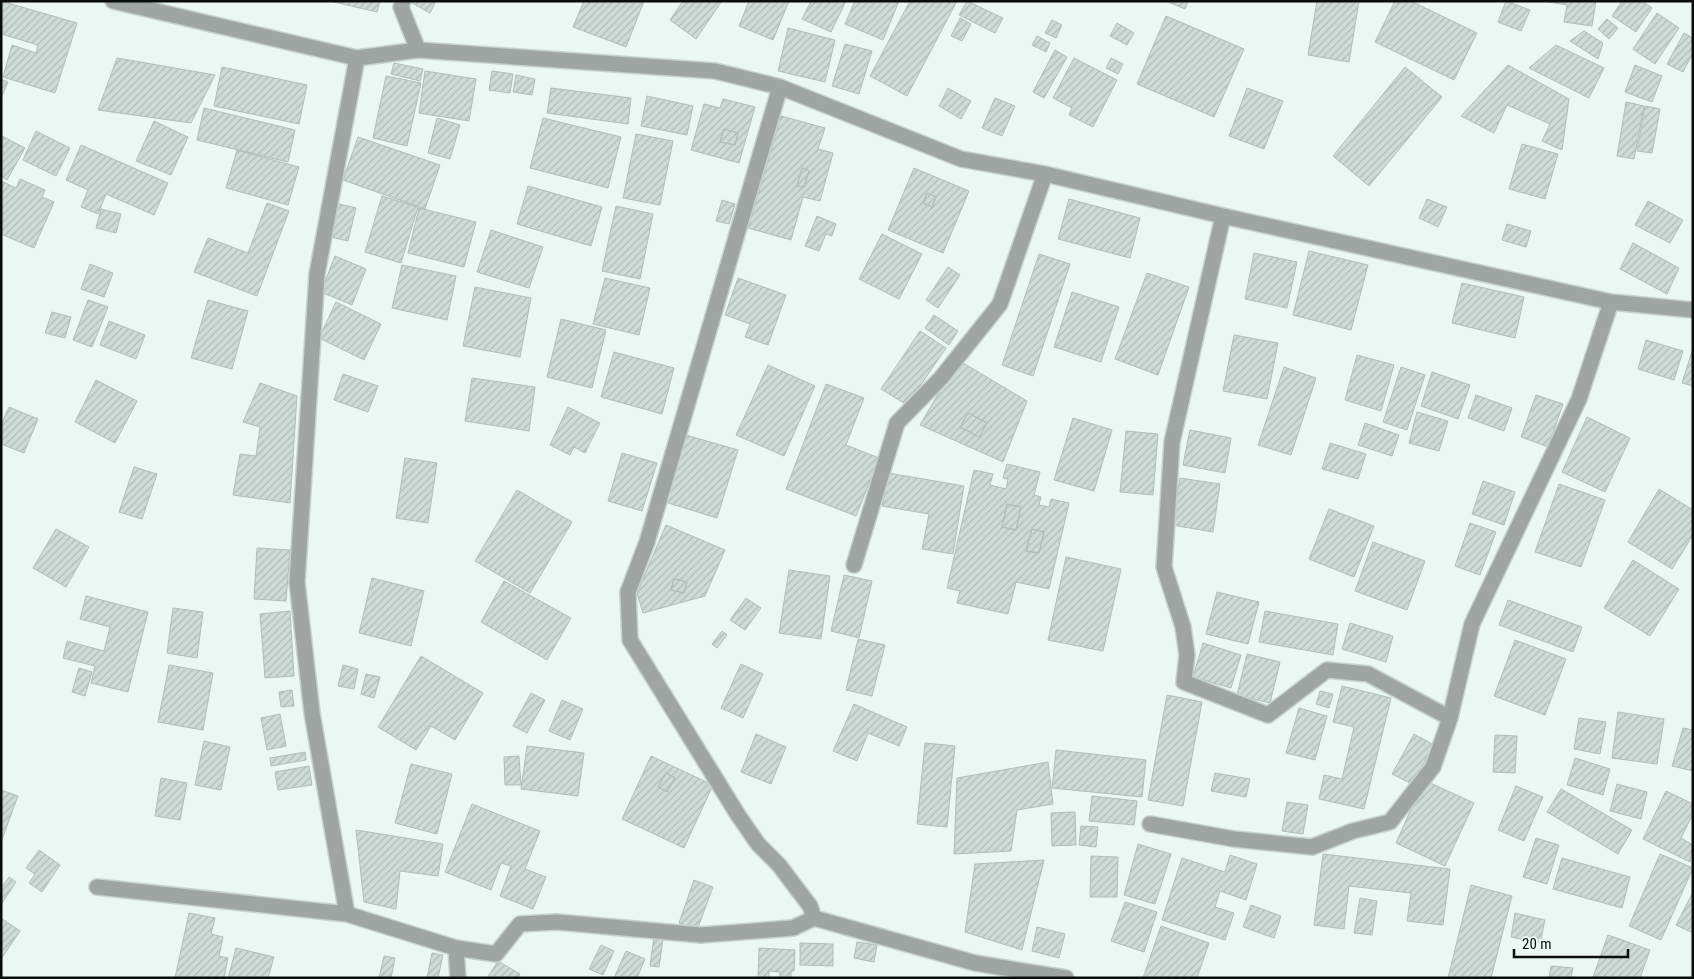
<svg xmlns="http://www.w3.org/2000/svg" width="1694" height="979" viewBox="0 0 1694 979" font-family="'Roboto Condensed',sans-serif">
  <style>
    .building { fill: url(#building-hatch); stroke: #b0bdb9; fill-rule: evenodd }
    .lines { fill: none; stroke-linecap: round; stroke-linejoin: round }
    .minor-casing { stroke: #c6d2cd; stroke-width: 18 }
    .minor { stroke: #9fa5a3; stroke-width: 15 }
  </style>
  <defs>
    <pattern id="building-hatch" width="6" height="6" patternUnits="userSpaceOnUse" patternTransform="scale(1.25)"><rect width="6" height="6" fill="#cedbd7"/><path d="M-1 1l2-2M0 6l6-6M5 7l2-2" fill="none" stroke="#b0bbb7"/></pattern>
  </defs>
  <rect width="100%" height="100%" fill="#eaf7f2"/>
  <path class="building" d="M1 1 77 23 55 93 3 77 12 45 36 53 38 45 1 34Z
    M330 1H380L377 12Z
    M413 1H436L430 13 412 3Z
    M584 1H644L626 47 573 27Z
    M683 1H722L696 39 670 20Z
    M749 1H789L773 40 739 26Z
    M811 1H846L831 32 802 19Z
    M855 1H899L883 40 845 24Z
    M910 1H957L907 96 870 76Z
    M967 1 1003 18 995 33 959 15Z
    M1166 1H1188L1185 9Z
    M1317 1H1359L1349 62 1308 55Z
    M1395 1H1411L1477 33 1454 80 1375 42Z
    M1506 1 1530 10 1521 31 1498 22Z
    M1543 1H1596L1592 26 1564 22 1567 5Z
    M1622 1H1642L1652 8 1636 32 1612 16Z
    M1657 13 1679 28 1655 64 1633 49Z
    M1166 16 1244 49 1214 117 1137 84Z
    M960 18 971 24 962 41 951 36Z
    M1607 19 1618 28 1609 39 1598 29Z
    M1052 20 1062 25 1056 38 1045 33Z
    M1117 23 1134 33 1127 45 1110 36Z
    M788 28 835 40 825 82 778 71Z
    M1584 31 1603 43 1598 59 1570 41Z
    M1684 33 1693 38V53L1683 72 1667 64Z
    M1037 36 1050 43 1046 52 1032 45Z
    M845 44 872 51 859 94 832 86Z
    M1556 45 1604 68 1589 98 1529 68Z
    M1055 50 1067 57 1044 98 1033 92Z
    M117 58 215 75 191 123 98 110Z
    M1074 58 1117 80 1093 127 1069 115 1072 108 1053 98Z
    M1111 58 1123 64 1118 74 1106 68Z
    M394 63 423 69 420 81 391 74Z
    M1508 65 1569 99 1562 150 1542 141 1550 124 1507 105 1494 133 1461 116Z
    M1635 65 1662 76 1652 102 1625 92Z
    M222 67 307 85 299 124 214 106Z
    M1405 67 1442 97 1369 186 1333 156Z
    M425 71 476 79 469 121 419 113Z
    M492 71 513 74 510 93 489 90Z
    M516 75 535 79 532 95 513 92Z
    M386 76 421 83 407 146 373 138Z
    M1 79 8 82 1 98Z
    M551 88 631 98 628 124 547 113Z
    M948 88 971 101 961 119 939 106Z
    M1247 88 1283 101 1264 149 1229 136Z
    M647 96 693 106 687 135 641 126Z
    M995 98 1015 106 1002 136 982 128Z
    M723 99 755 107 739 163 691 150 704 104 720 108ZM724 129 738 133 735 145 720 142Z
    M1626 102 1644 106 1634 159 1617 156Z
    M1645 106 1660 109 1652 153 1637 151Z
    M204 108 295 130 288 162 197 140Z
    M781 116 825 128 818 149 833 153 820 201 803 197 791 240 748 228ZM802 168 809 171 804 187 797 186Z
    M437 118 460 125 450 159 428 153Z
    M543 118 621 137 608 188 530 168Z
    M154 121 188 137 171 175 136 161Z
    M724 129 738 133 735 145 720 142Z
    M36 131 70 148 56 176 23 160Z
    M636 134 673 141 660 205 623 198Z
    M2 136 25 148 7 180 1 176Z
    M358 137 440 165 425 209 343 180Z
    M1522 144 1558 154 1545 199 1509 189Z
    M81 145 168 183 154 215 106 194 98 214 81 207 88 190 66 180Z
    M237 150 299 167 288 205 226 188Z
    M802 168 809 171 804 187 797 186Z
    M914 168 969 191 943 253 888 230ZM927 193 936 197 932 207 923 203Z
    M20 179 45 190 42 197 54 202 34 248 1 234V181L16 188Z
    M528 186 602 207 591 246 517 224Z
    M927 193 936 197 932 207 923 203Z
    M382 196 418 207 401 263 365 252Z
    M1069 199 1140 218 1130 258 1058 239Z
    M1427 199 1447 207 1438 227 1419 218Z
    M722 200 735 204 729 224 716 221Z
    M1648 201 1683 220 1670 243 1635 225Z
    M267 203 289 211 257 296 194 272 208 238 248 253Z
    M335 203 356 208 348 241 326 236Z
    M616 206 653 214 640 279 602 271Z
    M419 208 476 222 464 267 408 253Z
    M101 209 121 214 116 233 96 228Z
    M817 216 836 224 832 236 826 234 819 251 805 246Z
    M1507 224 1531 231 1526 247 1502 240Z
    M491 230 543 247 529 288 477 272Z
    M882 234 922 254 899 299 859 279Z
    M1633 243 1679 268 1667 294 1620 269Z
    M1309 251 1368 265 1351 330 1293 315Z
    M1254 253 1297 262 1287 308 1245 299Z
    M1039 254 1070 264 1033 376 1002 365Z
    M335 256 366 269 352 305 321 292Z
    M90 264 113 273 104 297 81 289Z
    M402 265 456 276 447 320 392 308Z
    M948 267 960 275 938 308 926 300Z
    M1147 273 1189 287 1158 375 1115 359Z
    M605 278 650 288 639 335 593 324Z
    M738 278 786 295 768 345 745 337 750 324 725 315Z
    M1462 283 1524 297 1515 338 1452 323Z
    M475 287 531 298 520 357 463 346Z
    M1072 292 1119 307 1101 362 1054 347Z
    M88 300 108 307 92 347 73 340Z
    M208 300 248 311 232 369 191 358Z
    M336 302 381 324 364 360 319 338Z
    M52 312 71 317 65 338 45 333Z
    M934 315 958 331 949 345 925 328Z
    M561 319 606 330 592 388 547 377Z
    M109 321 145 335 136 359 100 345Z
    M920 331 946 348 907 405 881 389Z
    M1234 335 1278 343 1267 399 1223 391Z
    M1646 340 1683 351 1674 380 1638 369Z
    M1693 348V386L1682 383Z
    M614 352 674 368 662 414 601 397Z
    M1357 355 1394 365 1381 411 1345 400Z
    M958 360 1027 401 1003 462 920 425ZM968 413 987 423 979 437 960 427Z
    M768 365 815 386 784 456 736 435Z
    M1284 367 1316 378 1291 455 1258 445Z
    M1401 367 1425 375 1407 430 1383 422Z
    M1432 372 1470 385 1458 419 1421 406Z
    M343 374 378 386 368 412 334 400Z
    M472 378 535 387 529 431 465 421Z
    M96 380 137 401 115 443 75 422Z
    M260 383 297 396 290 503 233 495 240 454 256 456 260 427 243 422Z
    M826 384 864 398 846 445 879 458 856 516 786 489Z
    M1476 395 1512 408 1504 431 1468 418Z
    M1536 395 1563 404 1548 447 1521 437Z
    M9 407 38 419 24 453 1 444V425Z
    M568 407 600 423 585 453 574 447 570 455 550 445Z
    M1417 412 1448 421 1439 451 1409 443Z
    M968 413 987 423 979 437 960 427Z
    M1587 417 1630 438 1605 492 1562 472Z
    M1073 418 1112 430 1094 491 1054 480Z
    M1365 423 1399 435 1392 456 1358 445Z
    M1190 430 1231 438 1225 473 1183 465Z
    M1126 431 1158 434 1153 495 1120 492Z
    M686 435 738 450 717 518 665 502Z
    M1330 443 1366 454 1358 479 1322 469Z
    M622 453 657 463 642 511 608 501Z
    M405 458 437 463 428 523 396 518Z
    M1007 464 1040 472 1034 495 1041 497 1039 505 1049 507 1051 499 1069 503 1049 589 1016 582 1008 614 957 603 960 591 947 588 974 470 993 474 990 485 1006 489 1008 479 1003 478ZM1007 504 1021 507 1016 530 1002 527ZM1032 529 1044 532 1039 553 1026 551Z
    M134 467 157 474 142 519 119 512Z
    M888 473 964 486 953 554 922 549 929 514 882 506Z
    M1180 478 1220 484 1213 532 1172 525Z
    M1483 481 1515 492 1504 525 1472 514Z
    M1559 484 1605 500 1581 567 1535 552Z
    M1659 489 1693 510V535L1672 569 1628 542Z
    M517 490 572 522 530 593 475 561Z
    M1007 504 1021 507 1016 530 1002 527Z
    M1329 509 1374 526 1354 577 1309 559Z
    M1470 523 1496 532 1480 575 1455 566Z
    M666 525 725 550 705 596 643 613 637 593ZM674 579 687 582 684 593 671 590Z
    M56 529 89 547 66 587 33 568Z
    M1032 529 1044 532 1039 553 1026 551Z
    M1373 542 1425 561 1407 610 1355 591Z
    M257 548 290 550 286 601 254 599Z
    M1066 557 1121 569 1103 651 1048 640Z
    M1633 560 1679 589 1650 636 1604 608Z
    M789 570 830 576 821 639 779 633Z
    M844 575 872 581 859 638 831 631Z
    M372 578 424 591 411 646 359 633Z
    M674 579 687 582 684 593 671 590Z
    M504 581 571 618 547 660 481 622Z
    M1217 592 1259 602 1248 644 1206 634Z
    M86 596 148 612 128 692 91 683 95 666 63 658 67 641 104 651 110 627 80 619Z
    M746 598 761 608 745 630 730 620Z
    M1508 600 1582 627 1573 652 1499 625Z
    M173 608 203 612 197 658 167 653Z
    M290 611 294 676 265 678 260 614Z
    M1265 611 1338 624 1333 655 1259 642Z
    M1350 623 1393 636 1386 662 1342 649Z
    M722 631 727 635 717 648 712 644Z
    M858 639 885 645 872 696 846 690Z
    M1515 640 1566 659 1545 715 1494 696Z
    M1203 643 1241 655 1231 688 1193 677Z
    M1247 654 1280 662 1270 703 1237 695Z
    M421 656 483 693 455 740 431 726 416 750 378 727Z
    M741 664 763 674 743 718 721 708Z
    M169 665 213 673 203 730 158 722Z
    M343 665 358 669 354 689 338 686Z
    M79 668 92 672 85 696 72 692Z
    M366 674 380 677 374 698 361 694Z
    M1342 686 1391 698 1364 809 1319 799 1324 775 1342 779 1354 727 1333 722Z
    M292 690 294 706 281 707 279 692Z
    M1320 691 1333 694 1329 708 1316 704Z
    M531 693 545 700 527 733 513 726Z
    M1167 695 1202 702 1183 806 1148 800Z
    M562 700 583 709 570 740 549 731Z
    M854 704 907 727 899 746 868 733 857 761 833 751Z
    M1299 708 1327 716 1315 760 1286 753Z
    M1618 712 1664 719 1657 764 1612 758Z
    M280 714 286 746 267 750 261 718Z
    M1579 718 1606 722 1600 754 1574 749Z
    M1683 728 1693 730V771L1672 766Z
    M756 734 786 747 771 784 741 772Z
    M1414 734 1434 745 1412 784 1392 774Z
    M1495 735 1517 736 1515 773 1493 772Z
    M204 741 230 747 221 790 195 785Z
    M925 743 955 746 947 827 917 824Z
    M527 746 584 753 578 796 521 789Z
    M1056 750 1146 760 1142 797 1052 788Z
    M305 752 306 760 271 766 270 758Z
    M519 756 521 785H505L504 757Z
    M651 756 713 785 684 848 622 819ZM666 773 675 778 667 792 658 787Z
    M1575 758 1610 769 1603 795 1567 785Z
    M1048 762 1053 804 1017 810 1011 851 954 854 957 778Z
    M411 764 452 774 437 834 395 823Z
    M309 766 312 785 278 790 275 772Z
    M666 773 675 778 667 792 658 787Z
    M1215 773 1250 779 1246 797 1211 791Z
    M161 778 187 783 180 820 155 816Z
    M1424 780 1474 803 1445 866 1396 843Z
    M1617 784 1647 792 1641 819 1610 811Z
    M1516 786 1543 797 1524 841 1498 830Z
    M1561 789 1632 830 1618 854 1547 812Z
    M1 790 18 796 1 842Z
    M1666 791 1693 804V814L1681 838 1693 845 1690 862 1643 839Z
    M1092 796 1137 801 1134 825 1089 821Z
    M1287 802 1308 805 1303 834 1282 831Z
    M472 804 540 831 525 869 546 877 533 909 500 896 511 866 501 863 491 890 445 872Z
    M1075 812 1076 845 1052 846 1051 813Z
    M1081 826 1098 827 1096 847 1079 845Z
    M356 830 443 844 438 876 400 871 396 909 364 902Z
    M1536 838 1559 845 1547 884 1523 877Z
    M1138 844 1171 854 1155 904 1124 895Z
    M39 850 60 865 42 892 29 883 35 874 26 868Z
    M1323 854 1450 869 1443 925 1407 921 1411 893 1349 886 1344 929 1314 925Z
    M1660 854 1693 868 1661 940 1629 926Z
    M1230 855 1257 864 1246 900 1220 891 1215 907 1234 913 1225 940 1162 920 1182 858 1225 872Z
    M1091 856 1118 857 1117 897H1090Z
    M1562 858 1630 877 1622 908 1553 889Z
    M1044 860 1022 950 965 932 975 864Z
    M9 877 16 882 2 903 1 888Z
    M694 880 713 887 697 930 679 923Z
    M1471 885 1512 896 1491 978H1448Z
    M1692 894H1693V933L1676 925Z
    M1360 898 1377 901 1372 935 1354 933Z
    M1125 902 1157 912 1144 952 1111 941Z
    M1251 905 1281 916 1274 938 1243 927Z
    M189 913 215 918 211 934 223 937 219 956 228 958 224 978H175Z
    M1515 913 1545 920 1540 943 1511 937Z
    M1 918 20 931 1 959Z
    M1161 926 1209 943 1197 978H1143Z
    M1037 927 1065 934 1059 958 1032 951Z
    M1608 935 1650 950 1640 978 1593 977Z
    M654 937 663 939 659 967 650 966Z
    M857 942 877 945 874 962 854 958Z
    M800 943 833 944V966L800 965Z
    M601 945 614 951 603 975 589 969Z
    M236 948 274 957 268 978H228Z
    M759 948 795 950 794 971H791V978H780V972L769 971V978H758Z
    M626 951 645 959 637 978H614Z
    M432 953 443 955 438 978H427Z
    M384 956 395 958 391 978H379Z
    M498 961 520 974 518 978H487Z
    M1551 966 1573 968 1571 978H1549Z"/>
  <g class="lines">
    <g class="minor-casing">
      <path id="minor" d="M113 1 357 58 418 50 715 71 780 87 961 159 1045 174 1223 216 1611 302 1693 310
        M403 1 401 7 418 50
        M780 87 647 542 628 592 630 640 738 815 758 844 779 865 810 906 814 918
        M1223 216 1172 442 1164 567 1183 627 1187 655 1184 682 1268 715 1327 670 1368 674 1450 718 1472 624 1579 399 1611 302
        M854 565 897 423 941 378 1000 304 1045 174
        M1150 824 1234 839 1312 847 1353 831 1390 822 1433 767 1450 718
        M97 887 347 914 456 948 496 954 520 924 557 922 701 935 793 928 814 918 975 963 1066 978
        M347 914 312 713 297 582 317 274 357 58
        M456 948 458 978"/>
    </g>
    <use href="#minor" class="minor"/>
  </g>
  <rect width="1694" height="979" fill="none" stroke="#090d0c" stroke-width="5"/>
  <path d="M1514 949v8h114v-8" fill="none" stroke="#090d0c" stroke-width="2.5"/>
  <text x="1522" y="949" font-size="15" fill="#090d0c" stroke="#eaf7f2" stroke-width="4" paint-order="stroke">20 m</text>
</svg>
